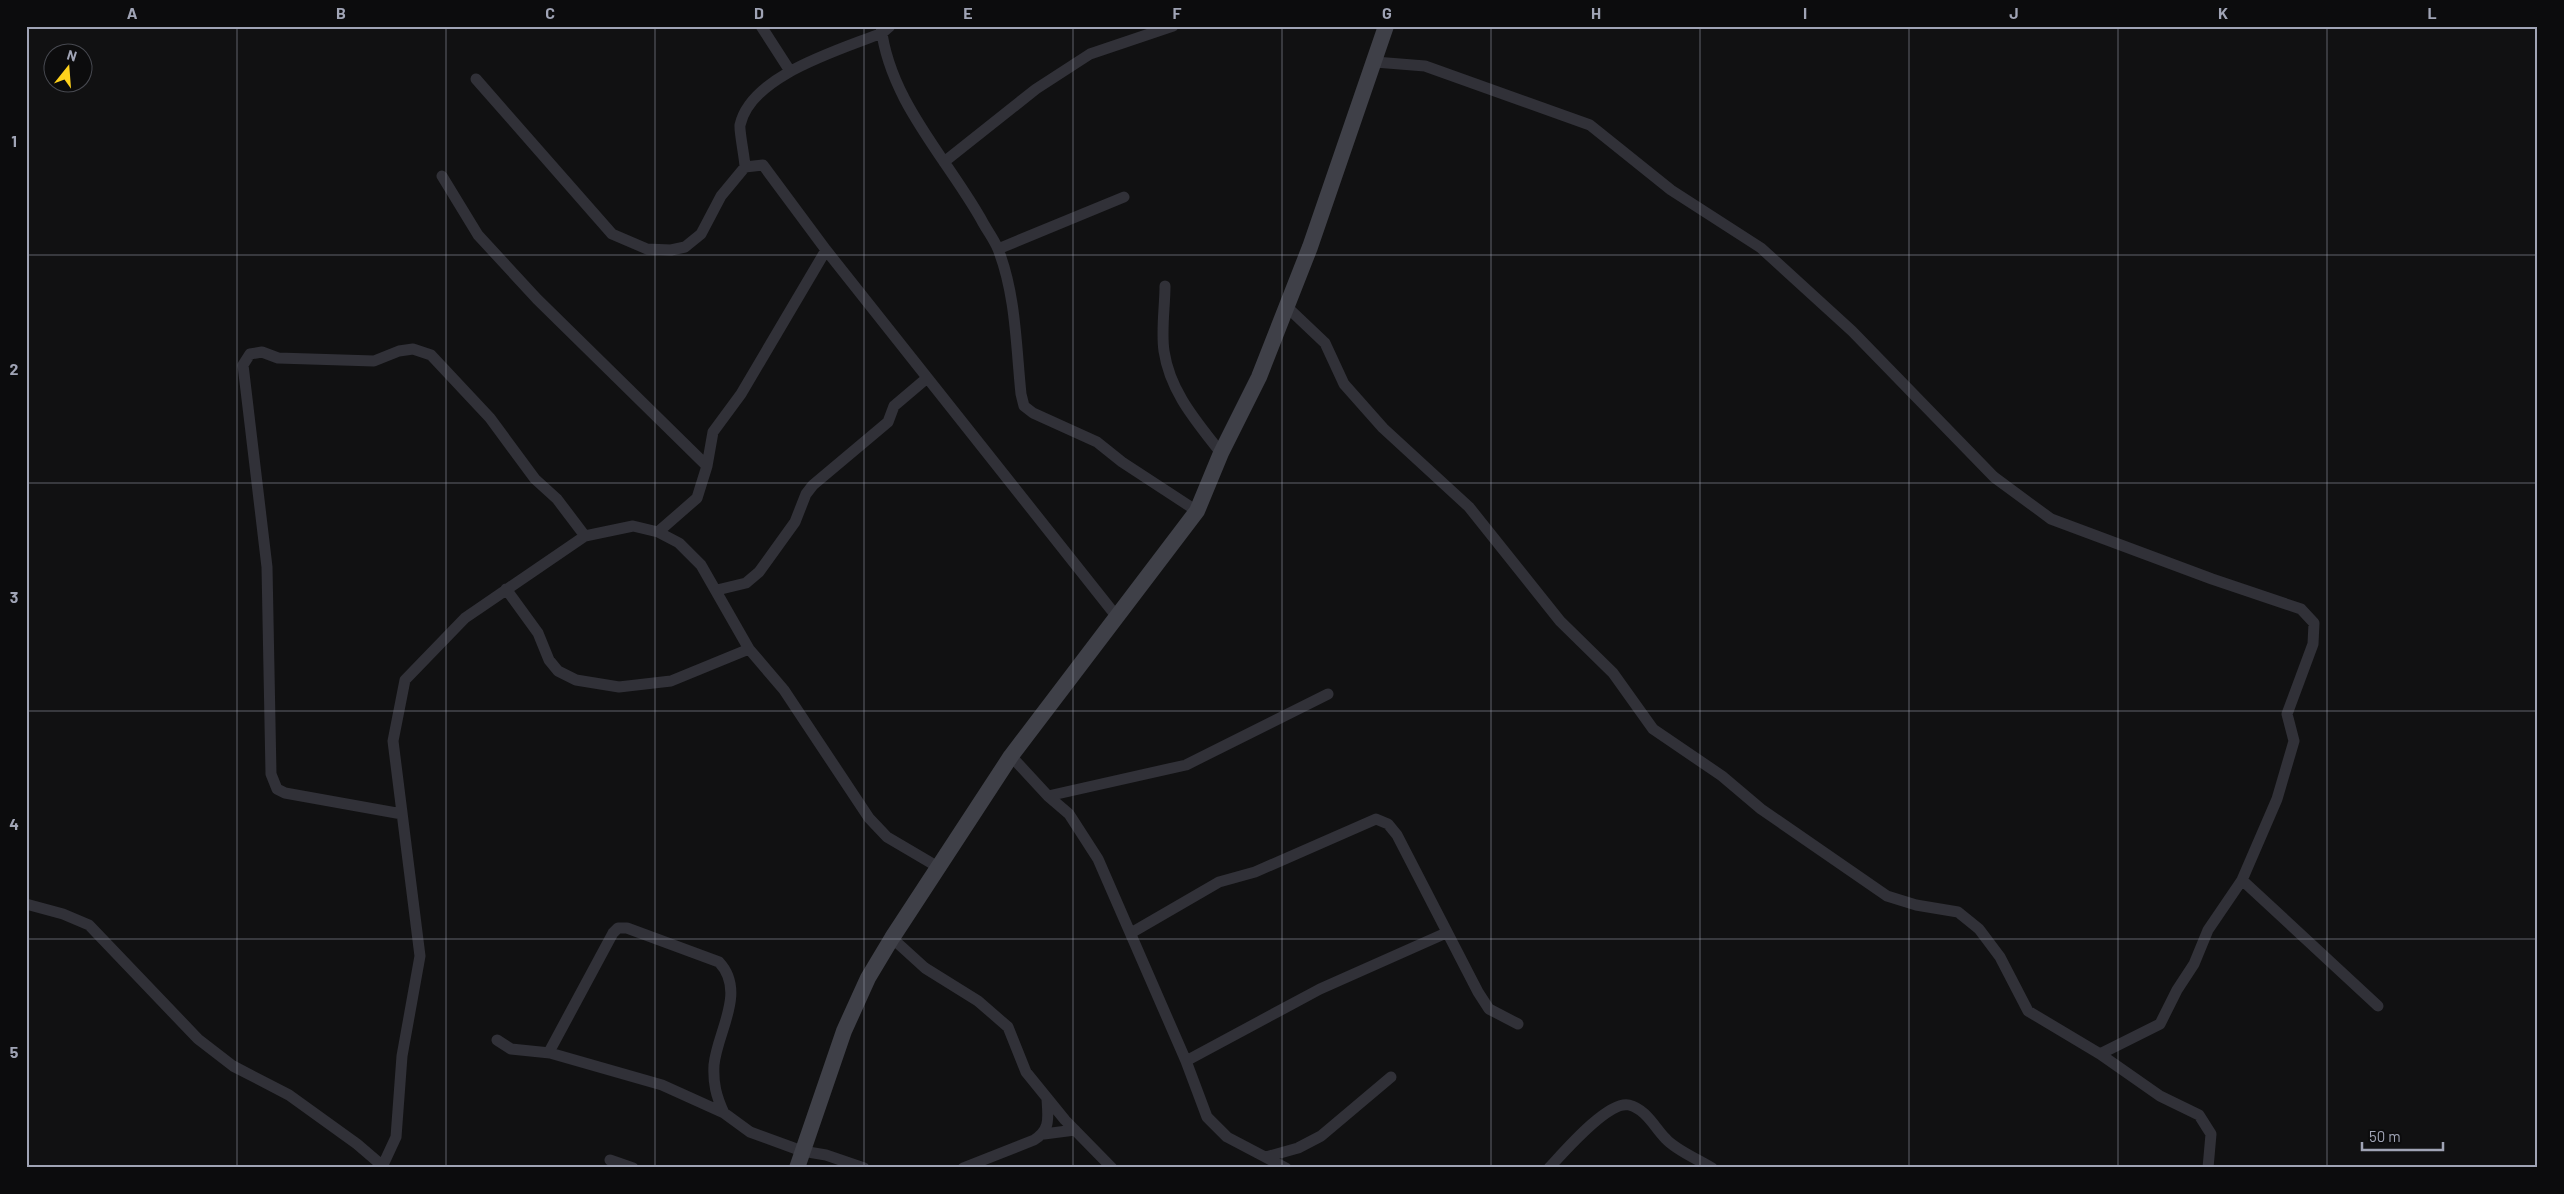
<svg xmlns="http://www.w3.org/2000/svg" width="2564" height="1194" viewBox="0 0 2564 1194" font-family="Barlow,sans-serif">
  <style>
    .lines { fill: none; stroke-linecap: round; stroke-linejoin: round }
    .street { stroke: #313138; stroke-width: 11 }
    .secondary { stroke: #3f4048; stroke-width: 16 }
    .grid { fill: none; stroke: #a0a4b5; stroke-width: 1; stroke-opacity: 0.55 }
    .neatline { fill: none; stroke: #a0a4b5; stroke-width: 2 }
    .grid-label { font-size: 16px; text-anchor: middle; font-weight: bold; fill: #a0a4b5 }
  </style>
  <rect width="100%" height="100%" fill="#111112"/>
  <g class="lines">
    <path class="street" d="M761 26 790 71
      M881 26C889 100 946 157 981 219 986 229 994 239 998 249 1016 295 1016 346 1021 394L1024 406 1033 413 1097 442 1122 462 1197 511
      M1375 62 1425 66 1590 125 1671 190 1761 248 1852 331 1994 477 2051 519 2212 579 2301 609 2314 623 2313 644 2287 714 2294 741 2277 799 2242 880 2208 930 2194 964 2177 990 2160 1024 2100 1054
      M476 79 612 234 647 249 671 250 685 247 701 234 721 196 745 167 763 165 826 250 1117 617
      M944 162 1036 89 1090 54 1173 26
      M745 167C745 159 739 131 740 125 751 75 840 50 882 33L890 26
      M442 176 478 235 537 299 707 466
      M998 249 1124 197
      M1165 286C1165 306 1161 331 1164 351 1170 392 1197 422 1221 453
      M1286 306 1325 343 1344 384 1383 428 1469 507 1560 621 1613 673 1653 729 1722 776 1761 809 1887 896 1916 905 1958 912 1979 929 2000 957 2028 1011 2100 1054 2160 1096 2199 1115 2211 1134 2208 1168
      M658 532 697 498 707 466 713 432 741 394 826 250
      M506 589 538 633 549 660 558 671 576 680 619 687 671 681 749 649
      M717 590 746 583 759 572 795 522 806 494 813 485 888 422 894 406 927 378
      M1011 756 1048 796 1069 814 1098 859 1186 1061 1207 1117 1227 1137 1286 1168
      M1048 796 1186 765 1328 694
      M402 814 285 793 277 789 271 774 267 567 243 365 250 354 262 352 278 358 374 361 399 351 413 349 431 355 490 418 535 479 557 499 585 536
      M2242 880 2378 1006
      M26 904 63 914 89 925 198 1039 233 1066 289 1095 357 1144 385 1168
      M1131 933 1219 882 1255 872 1376 819 1388 824 1397 835 1478 992 1489 1009 1518 1024
      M892 938 925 968 978 1001 1008 1027 1026 1072 1065 1120 1112 1168
      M497 1040 511 1049 550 1053 662 1085 724 1113 750 1132 802 1151 826 1155 864 1168
      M549 1052 613 933 618 928H627L719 962C747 992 717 1032 714 1065 713 1083 716 1096 724 1113
      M1186 1061 1320 989 1446 933
      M1044 1134 1075 1130
      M1266 1157 1298 1148 1321 1136 1391 1077
      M610 1160 633 1168
      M383 1165 396 1137 402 1056 420 956 393 741 405 680 465 618 585 536 633 526 658 532 679 543 701 565 749 649 784 690 869 818 887 837 938 867
      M963 1168 1034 1140C1051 1129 1048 1118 1047 1099
      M1549 1168C1563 1153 1608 1100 1629 1105 1646 1109 1655 1128 1666 1139 1677 1151 1698 1159 1712 1168"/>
    <path class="secondary" d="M797 1168 844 1031 868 978 892 938 1011 756 1197 511 1221 453 1259 377 1310 247 1386 26"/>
  </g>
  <path class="grid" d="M237 26V1168M446 26V1168M655 26V1168M864 26V1168M1073 26V1168M1282 26V1168M1491 26V1168M1700 26V1168M1909 26V1168M2118 26V1168M2327 26V1168M26 255H2538M26 483H2538M26 711H2538M26 939H2538"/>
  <rect width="2564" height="1194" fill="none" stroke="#0c0c0d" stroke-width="55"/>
  <g transform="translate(68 68) rotate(17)"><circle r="24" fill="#0c0c0d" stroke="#474950"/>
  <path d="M0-4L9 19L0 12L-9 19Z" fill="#ffd21c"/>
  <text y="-8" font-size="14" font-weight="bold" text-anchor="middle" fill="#a0a4b5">N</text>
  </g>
  <path d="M2362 1142v8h81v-8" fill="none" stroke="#a0a4b5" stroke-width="2.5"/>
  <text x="2369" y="1142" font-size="15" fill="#a0a4b5" stroke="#0c0c0d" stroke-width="4" paint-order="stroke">50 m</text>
  <rect x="28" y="28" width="2508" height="1138" class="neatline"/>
  <g class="grid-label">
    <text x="132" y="19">A</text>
    <text x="341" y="19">B</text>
    <text x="550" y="19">C</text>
    <text x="759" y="19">D</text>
    <text x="968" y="19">E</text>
    <text x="1177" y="19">F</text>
    <text x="1387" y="19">G</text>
    <text x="1596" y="19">H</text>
    <text x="1805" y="19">I</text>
    <text x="2014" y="19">J</text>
    <text x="2223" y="19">K</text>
    <text x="2432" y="19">L</text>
    <text x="14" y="147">1</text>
    <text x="14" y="375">2</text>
    <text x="14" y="603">3</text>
    <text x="14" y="830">4</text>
    <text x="14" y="1058">5</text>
  </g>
</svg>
